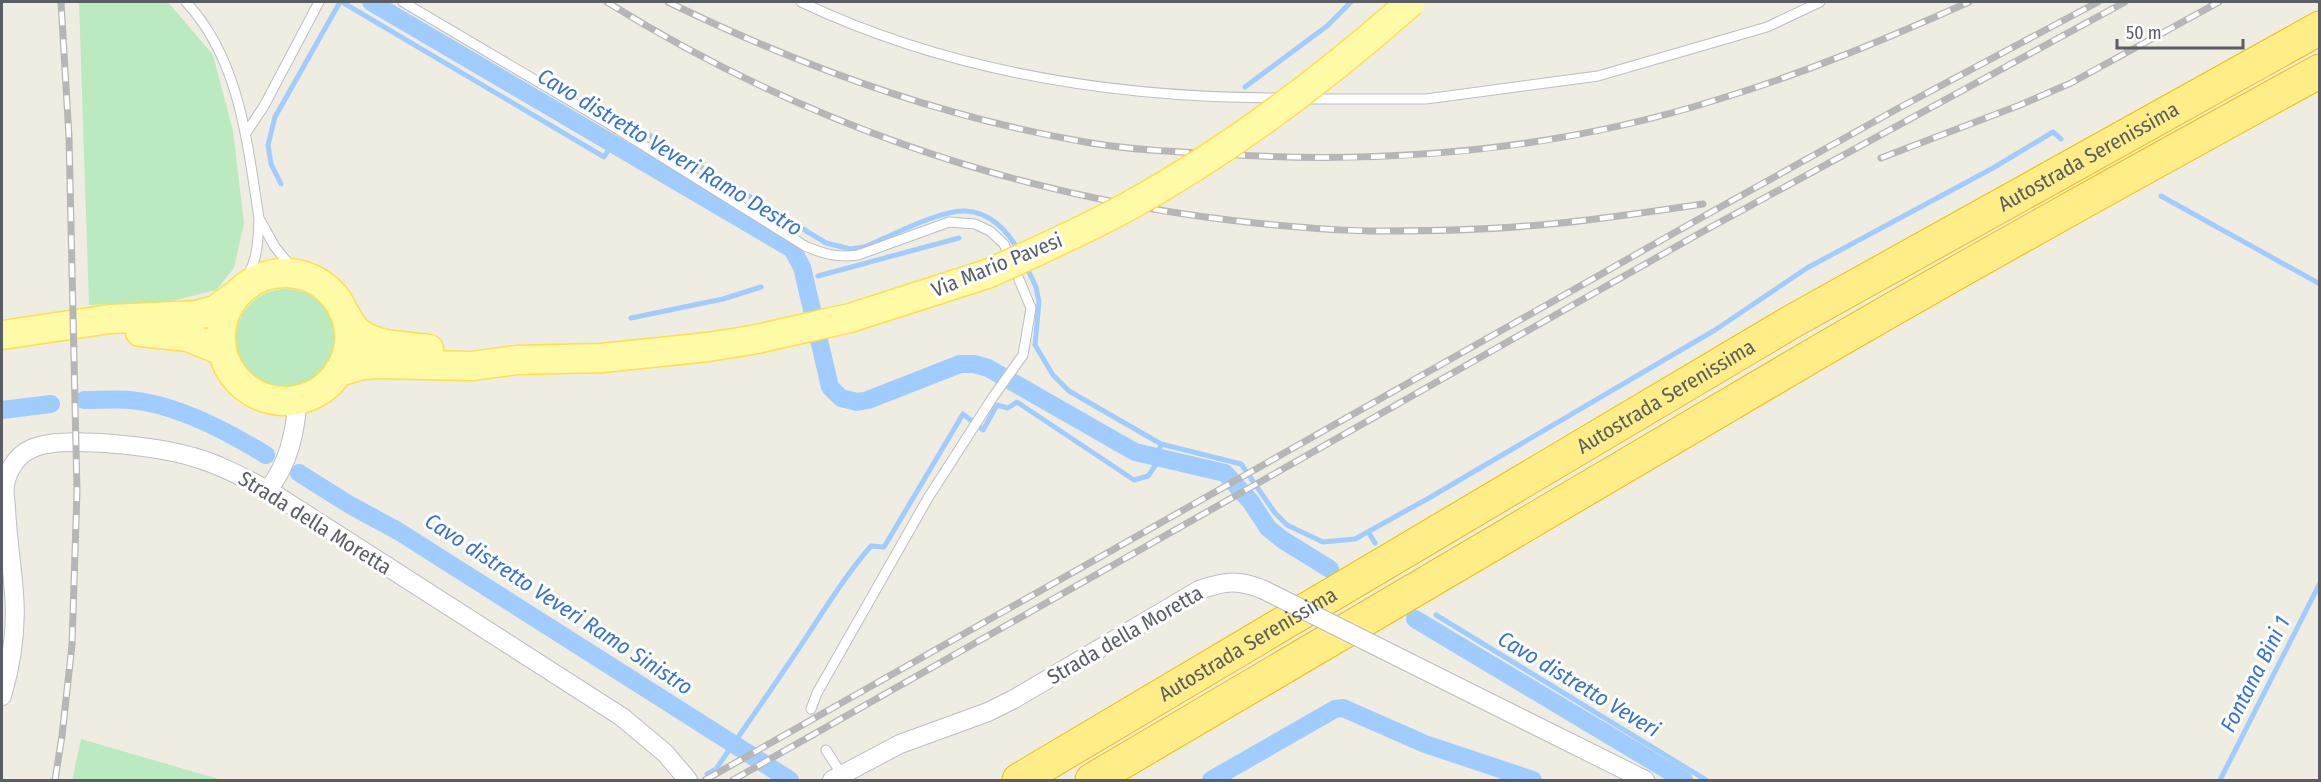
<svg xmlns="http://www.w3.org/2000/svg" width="2321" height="782" viewBox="0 0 2321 782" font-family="'Fira Sans Condensed',sans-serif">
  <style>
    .green { fill: #bbe9c0 }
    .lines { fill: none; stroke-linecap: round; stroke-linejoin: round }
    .stream { stroke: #a1ccff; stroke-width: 5 }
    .canal { stroke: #a1ccff; stroke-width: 18 }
    .service-casing { stroke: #bcbec5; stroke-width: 11 }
    .minor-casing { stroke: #bcbec5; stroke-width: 20 }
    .primary-casing { stroke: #ffdf4a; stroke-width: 31 }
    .motorway-casing { stroke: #f0bd00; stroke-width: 35 }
    .service { stroke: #fff; stroke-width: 9 }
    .minor { stroke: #fff; stroke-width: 18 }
    .primary { stroke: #fffaa6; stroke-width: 28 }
    .motorway { stroke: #ffed88; stroke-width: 33 }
    .rail-casing { stroke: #b6b6b7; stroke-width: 7 }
    .rail { stroke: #fff; stroke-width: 4.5; stroke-dasharray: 14; stroke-linecap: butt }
    .minor-bridge-casing { stroke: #bcbec5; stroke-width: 20; stroke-linecap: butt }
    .primary-bridge-casing { stroke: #ffdf4a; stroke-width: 31; stroke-linecap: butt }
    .minor-bridge { stroke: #fff; stroke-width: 18 }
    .primary-bridge { stroke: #fffaa6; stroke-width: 28 }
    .labels { text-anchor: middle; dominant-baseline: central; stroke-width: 6; stroke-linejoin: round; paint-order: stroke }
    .street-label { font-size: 21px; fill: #5a5d64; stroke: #fff }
    .water-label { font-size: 22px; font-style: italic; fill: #3772cf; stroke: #fff }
  </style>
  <rect width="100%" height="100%" fill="#efede1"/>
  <path class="green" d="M79 2H168L213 55 233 131 244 223 234 268 216 290 168 302 89 305Z
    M236 339a50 50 0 1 1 100 0a50 50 0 1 1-100 0Z
    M81 739 222 780H72Z"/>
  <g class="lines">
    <path class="stream" d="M342 2 604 157 609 149
      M1245 87 1327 26 1351 2
      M626 121 826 243 850 249 864 247C889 237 941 209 966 211 990 212 1009 232 1019 252
      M281 184 271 164 268 145 275 117 340 2
      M2161 196 2320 284
      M1026 266 1036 287 1039 302 1035 345 1053 375 1069 391 1161 444 1241 464 1275 513 1287 525 1323 542 1355 539 1429 498 1715 330 1807 268 1993 168 2053 132 2061 139
      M818 276 959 238
      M631 318 723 299 761 287
      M1369 533 1375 543
      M1436 615 1706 780
      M707 774 716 769C740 734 765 699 789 663 816 624 839 583 871 546L884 547 963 414 983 430 997 405 1008 408 1017 402 1134 480 1148 476 1155 466 1161 444
      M2220 780 2320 583"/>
    <path class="canal" d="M371 2 792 249 802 267 830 387 841 398 857 402 868 400 960 364H974L988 368 1135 452 1225 473 1251 502 1268 528 1283 540 1330 569
      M84 400C99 400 115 399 130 400 176 404 227 431 266 455
      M2 410 51 404
      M299 473 350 505 398 531 790 780
      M1415 619 1684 780
      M1211 780 1335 709 1343 708 1425 744 1533 780"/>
    <g class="service-casing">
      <path id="service" d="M186 2C240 60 247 142 259 218 258 251 257 265 237 293
        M403 2 606 122 805 246C824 254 837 258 858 255L949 222 975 224 990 231 1004 244 1031 308 1023 355 993 397 928 498 817 693 811 709
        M801 2C949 72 1117 98 1280 98
        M1305 99H1426L1598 76 1767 27 1820 2
        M246 133 264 106 319 2
        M260 220 275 247 293 269 315 280
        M826 750 842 775"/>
    </g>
    <g class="minor-casing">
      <path id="minor" d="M268 490C289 463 295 433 298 399
        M1382 649 1645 780
        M2 696C12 662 17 629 14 593 12 564 7 536 6 507 5 500 4 491 5 484 8 470 17 455 31 449 61 434 159 447 193 457 219 464 244 478 268 490L622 717 665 753 688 780
        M832 780 900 744 988 712 1014 699 1199 590C1225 581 1238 579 1264 590"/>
    </g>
    <g class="primary-casing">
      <path id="primary" d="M221 337a64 64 0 1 1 128 0a64 64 0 1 1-128 0Z
        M343 311C347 316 350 323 354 328 371 347 406 346 429 349
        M140 332 188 337 222 351
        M2 335 110 319 197 315 215 310 236 295
        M338 372 362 365 378 364 472 366 517 360 602 358 708 347 752 340 850 318 987 274"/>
    </g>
    <g class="motorway-casing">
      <g id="motorway">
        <path id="s1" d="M1019 780 1793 321 2320 28"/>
        <path d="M1092 780C1332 641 1570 498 1810 357 1978 259 2149 165 2320 71"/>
      </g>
    </g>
    <use href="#service" class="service"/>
    <use href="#minor" class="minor"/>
    <use href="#primary" class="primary"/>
    <use href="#motorway" class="motorway"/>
    <g class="rail-casing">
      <path id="rail" d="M607 2C795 119 1008 194 1229 220 1280 226 1332 231 1383 231 1442 231 1503 229 1561 223 1609 218 1656 211 1703 204
        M668 2C802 67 943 118 1091 143 1133 150 1177 152 1220 154 1389 165 1553 151 1716 100 1803 74 1886 39 1969 2
        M1881 158 2020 105 2071 83 2219 2
        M55 780 62 736 72 645 77 491 69 137 61 2
        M705 780 1697 220 1897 109 2098 2
        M733 780 1702 232 2125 2"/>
    </g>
    <use href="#rail" class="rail"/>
    <g class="minor-bridge-casing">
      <path id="minor-bridge" d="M1264 590 1382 649"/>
    </g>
    <g class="primary-bridge-casing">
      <path id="primary-bridge" d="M987 274C1034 253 1081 232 1127 207 1229 151 1324 79 1411 2"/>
    </g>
    <use href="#minor-bridge" class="minor-bridge"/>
    <use href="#primary-bridge" class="primary-bridge"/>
  </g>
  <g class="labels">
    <g class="street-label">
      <text stroke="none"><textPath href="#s1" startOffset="1238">Autostrada Serenissima</textPath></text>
      <text transform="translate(997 265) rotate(-22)">Via Mario Pavesi</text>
      <text stroke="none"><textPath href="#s1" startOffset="752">Autostrada Serenissima</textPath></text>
      <text transform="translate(315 523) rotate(32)">Strada della Moretta</text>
      <text transform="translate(1125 635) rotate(-30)">Strada della Moretta</text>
      <text stroke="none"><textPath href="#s1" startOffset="266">Autostrada Serenissima</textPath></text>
    </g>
    <g class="water-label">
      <text transform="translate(670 152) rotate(31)">Cavo distretto Veveri Ramo Destro</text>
      <text transform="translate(559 604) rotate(33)">Cavo distretto Veveri Ramo Sinistro</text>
      <text transform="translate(2255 674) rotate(-63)">Fontana Bini 1</text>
      <text transform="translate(1579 684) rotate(31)">Cavo distretto Veveri</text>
    </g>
  </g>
  <rect width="2321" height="782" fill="none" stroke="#5a5d64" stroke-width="6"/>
  <path d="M2117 39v9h126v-9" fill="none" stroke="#5a5d64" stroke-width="3"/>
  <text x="2126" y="39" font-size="18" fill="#5a5d64" stroke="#ffffff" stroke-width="4.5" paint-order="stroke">50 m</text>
</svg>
